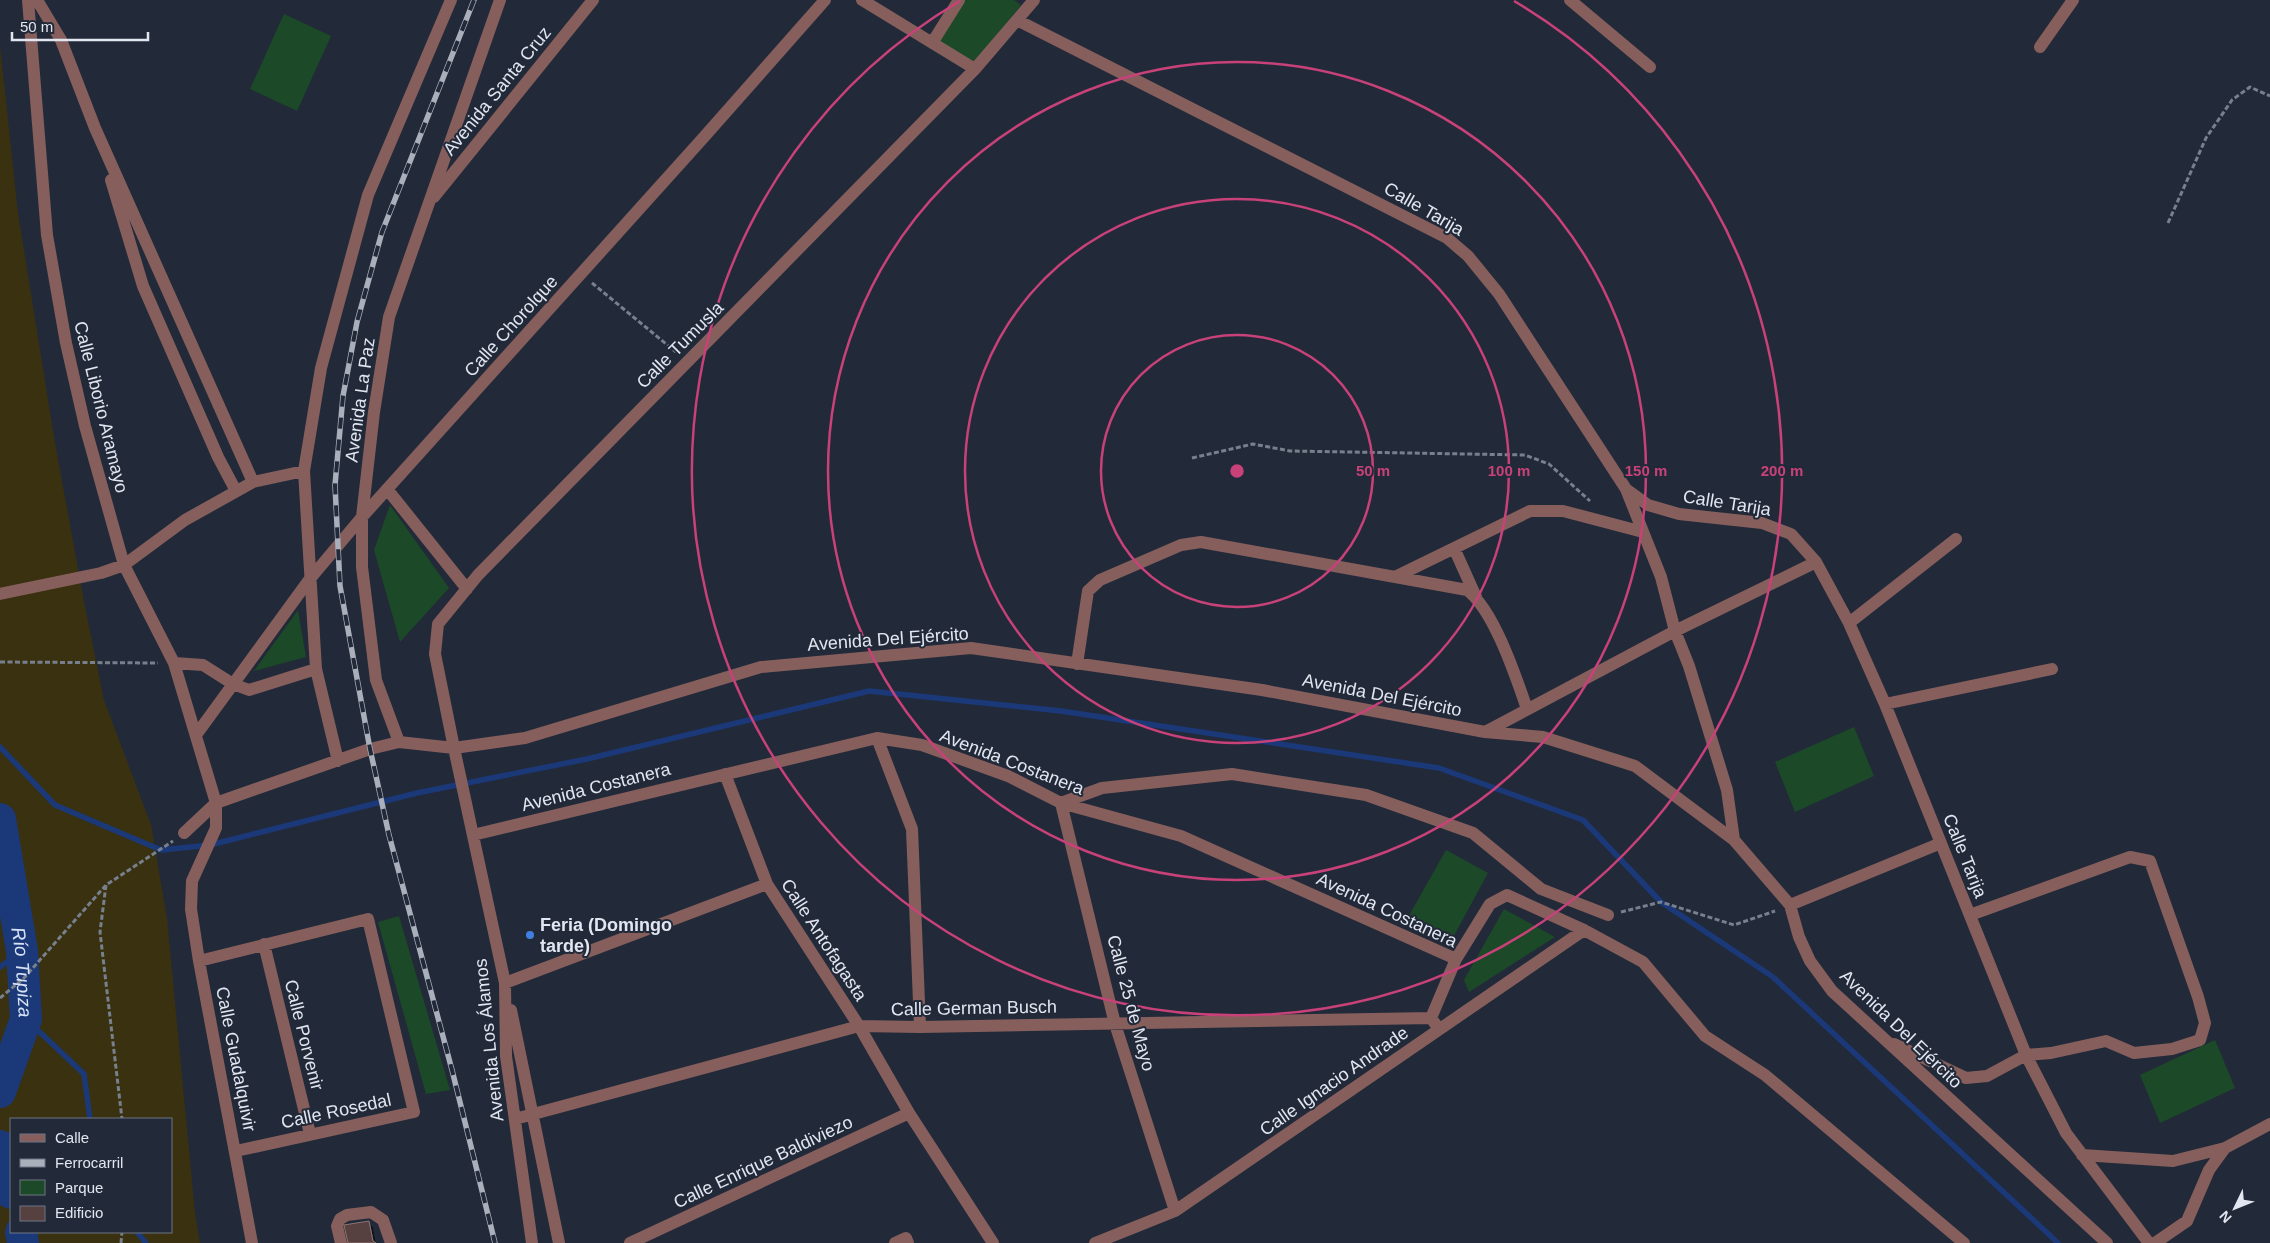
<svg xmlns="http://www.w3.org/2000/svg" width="2270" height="1243" viewBox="0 0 2270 1243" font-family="Helvetica,sans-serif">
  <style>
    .green { fill: #1c4927 }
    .sand { fill: #393110; fill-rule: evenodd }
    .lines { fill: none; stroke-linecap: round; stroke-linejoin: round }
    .stream { stroke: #1b3979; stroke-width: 5.5 }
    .river { stroke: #1b3979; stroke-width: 32 }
    .building { fill: #574140; stroke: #8c7472; filter: url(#shadow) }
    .path { stroke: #79808d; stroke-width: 3; stroke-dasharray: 5 2.5; stroke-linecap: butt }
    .minor { stroke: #865f5d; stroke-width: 12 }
    .rail-casing { stroke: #a9afbb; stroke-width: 5.5 }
    .rail { stroke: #222a39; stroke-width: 4; stroke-dasharray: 11; stroke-linecap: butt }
    .ring { fill: none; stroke: #c84179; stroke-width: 2.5 }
    .shop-dot { fill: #3f7fe0; stroke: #222a39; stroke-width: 2 }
    .labels { text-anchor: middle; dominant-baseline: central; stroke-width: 4; stroke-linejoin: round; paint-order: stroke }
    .street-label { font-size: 18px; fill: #e1e6f1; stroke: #222a39 }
    .poi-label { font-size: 18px; font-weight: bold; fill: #e1e6f1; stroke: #222a39; text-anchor: start }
    .water-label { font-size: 19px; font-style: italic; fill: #d7e2f5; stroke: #222a39 }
    .centre { fill: #c84179; stroke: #222a39; stroke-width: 2.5 }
    .ring-label { font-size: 15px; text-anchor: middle; font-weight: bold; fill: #c84179; stroke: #222a39; stroke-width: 4; stroke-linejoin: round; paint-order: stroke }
  </style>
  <defs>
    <filter id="shadow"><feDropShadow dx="3" dy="5.5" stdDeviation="0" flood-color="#0009"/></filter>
  </defs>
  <rect width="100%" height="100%" fill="#222a39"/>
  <path class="green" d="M965 0H1014L1021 5 974 62 939 42Z
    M284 14 331 36 297 111 250 89Z
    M390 505 449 588 400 642 374 550Z
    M298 610 306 657 254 671Z
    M1854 727 1874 776 1795 812 1775 762Z
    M1446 850 1488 873 1450 943 1407 919Z
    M1504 909 1555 937 1469 992 1464 980Z
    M399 916 450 1090 426 1094 378 922Z
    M2215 1040 2235 1088 2160 1123 2140 1075Z"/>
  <path class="sand" d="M0 45 18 213 54 437 85 607 104 700 151 825 167 918 195 1213 200 1243H0ZM11 1119H171V1232H11Z"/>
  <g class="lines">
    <path class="stream" d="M0 747 55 805 161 850 210 845 417 793 587 759 869 691 1061 711 1439 768 1583 820 1661 902 1773 977 2058 1243
      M0 967 22 951
      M26 1019 84 1074 90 1119
      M137 1232 146 1243"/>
    <g class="river">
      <path id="s1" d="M0 819 22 951 26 1019 0 1092"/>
      <path d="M0 1146 11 1193"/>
      <path d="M21 1232 23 1243"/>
    </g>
  </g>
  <path class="building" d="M369 1221 373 1241 376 1243H348L344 1225Z"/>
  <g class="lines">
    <path class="path" d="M2168 223 2206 138 2232 100 2250 87 2270 96
      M592 283 676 352
      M1192 458 1253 444 1290 451 1525 455 1549 464 1590 501
      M0 662 158 663
      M106 885 100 932 122 1119
      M1621 912 1661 902 1734 925 1775 911
      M0 998 24 978 106 885 173 841
      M121 1243 122 1232"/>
    <path class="minor" d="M28 0 47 235 66 343 85 426 124 565 174 663 216 803V828L192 881 191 909 199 961 252 1243
      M37 0 61 40 95 128 253 482
      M500 0 389 317 374 412 362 517V567L376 680 399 742 454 748 505 983 506 1056 532 1243
      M862 0 975 69
      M1034 0 975 69 478 575 438 624 435 654 454 748 525 738 761 667 971 648 1262 690 1485 732 1543 737 1635 766 1734 840 1790 905 1799 937 1810 961 1832 991 2107 1243
      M1570 0 1650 67
      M1017 20 1447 238 1468 256 1499 294 1626 489 1648 505 1679 514 1762 523 1791 534 1816 562 1849 623 1885 704 2026 1055 2066 1133 2149 1243
      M932 43 959 0
      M2040 47 2073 0
      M111 180 143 286 218 457 236 491
      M434 197 593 0
      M387 489 467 589
      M1626 489 1661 577 1675 631 1689 666 1727 790 1734 840
      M1454 548 1476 597
      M1395 577 1530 511H1563L1643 532
      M0 594 101 573 124 565 185 520 253 482 304 471
      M1849 623 1956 539
      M174 663 203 665 233 684 249 690 316 669
      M1077 664 1088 591 1100 580 1181 545 1201 542 1467 590C1494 610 1516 677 1527 709
      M1885 704 2052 669
      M1485 732 1675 631 1816 562
      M196 735 309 580 362 517 704 137 825 0
      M877 738 912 829 920 1027
      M338 761 316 669 304 471 321 368 368 195 451 0
      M725 774 767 884 859 1026 909 1113 993 1243
      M184 833 216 803 370 749 399 742
      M473 835 877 738 922 745 1008 776 1061 803 1181 836 1456 959 1431 1018
      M1790 905 1941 843
      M264 944 310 1134
      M1456 959 1490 904 1507 895 1584 930 1643 962 1705 1036 1765 1075 1964 1243
      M199 961 368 919 414 1112 236 1151
      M505 983 767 884
      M511 1010 559 1243
      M1894 1044 1966 1078 1987 1076 2026 1055 2051 1053 2106 1041 2134 1053 2172 1049 2200 1040 2205 1023 2198 997 2150 861 2130 857 1970 915
      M515 1119 859 1026 920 1027 1431 1018 1439 1029
      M2082 1155 2173 1161 2225 1148
      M1175 1211 1115 1024 1061 803 1102 788 1232 774 1366 795 1473 833 1541 889 1608 915
      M341 1243 337 1226 340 1219 347 1215 371 1212 383 1220 391 1243
      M630 1243 909 1113
      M895 1243 906 1238 908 1243
      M1095 1243 1175 1211 1584 930
      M2155 1243 2187 1221 2209 1170 2225 1148 2270 1124"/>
    <g class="rail-casing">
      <path id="rail" d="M474 0 382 232 357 322 343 396 335 485 340 586 370 749 389 835 452 1070 495 1243"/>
    </g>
    <use href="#rail" class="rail"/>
  </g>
  <g class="ring">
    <circle cx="1237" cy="471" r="136"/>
    <circle cx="1237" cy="471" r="272"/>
    <circle cx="1237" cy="471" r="409"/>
    <path d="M1514 1A545 545 0 1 1 960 1"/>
  </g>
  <circle class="shop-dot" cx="530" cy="935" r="5"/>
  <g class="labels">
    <g class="street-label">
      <text transform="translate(497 91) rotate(-51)">Avenida Santa Cruz</text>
      <text transform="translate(1424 209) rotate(30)">Calle Tarija</text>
      <text transform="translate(511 326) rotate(-48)">Calle Chorolque</text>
      <text transform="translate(680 345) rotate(-45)">Calle Tumusla</text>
      <text transform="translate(360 400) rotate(-82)">Avenida La Paz</text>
      <text transform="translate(101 407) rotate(76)">Calle Liborio Aramayo</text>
      <text transform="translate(1727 503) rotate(9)">Calle Tarija</text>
      <text transform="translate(888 639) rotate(-4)">Avenida Del Ejército</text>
      <text transform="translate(1382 695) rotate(11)">Avenida Del Ejército</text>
      <text transform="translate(1012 762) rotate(21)">Avenida Costanera</text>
      <text transform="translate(596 787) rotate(-14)">Avenida Costanera</text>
      <text transform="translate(1965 856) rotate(68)">Calle Tarija</text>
      <text transform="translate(1387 910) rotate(25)">Avenida Costanera</text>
      <text transform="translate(824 940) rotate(57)">Calle Antofagasta</text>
      <text transform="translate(1131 1003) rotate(75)">Calle 25 de Mayo</text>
      <text transform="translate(974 1008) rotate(-1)">Calle German Busch</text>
      <text transform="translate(1901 1029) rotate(44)">Avenida Del Ejército</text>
      <text transform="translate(304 1035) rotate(76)">Calle Porvenir</text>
      <text transform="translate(489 1040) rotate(-96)">Avenida Los Álamos</text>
      <text transform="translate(236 1059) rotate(79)">Calle Guadalquivir</text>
      <text transform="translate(1334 1081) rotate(-35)">Calle Ignacio Andrade</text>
      <text transform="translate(336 1111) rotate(-12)">Calle Rosedal</text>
      <text transform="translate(763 1162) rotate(-25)">Calle Enrique Baldiviezo</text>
    </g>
    <g class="poi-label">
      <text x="540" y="925">Feria (Domingo<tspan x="540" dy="21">tarde)</tspan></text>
    </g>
    <g class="water-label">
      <text stroke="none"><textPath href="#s1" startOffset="155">Río Tupiza</textPath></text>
    </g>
  </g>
  <circle cx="1237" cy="471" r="8" class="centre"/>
  <g class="ring-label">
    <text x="1373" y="476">50 m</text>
    <text x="1509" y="476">100 m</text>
    <text x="1646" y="476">150 m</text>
    <text x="1782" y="476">200 m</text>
  </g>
  <rect x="10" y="1118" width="162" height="115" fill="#222a39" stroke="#6e7583"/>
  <rect x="20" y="1134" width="25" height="8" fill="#865f5d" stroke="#6e7583"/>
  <text x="55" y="1143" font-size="15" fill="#e1e6f1">Calle</text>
  <rect x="20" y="1159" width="25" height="8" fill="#a9afbb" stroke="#6e7583"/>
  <text x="55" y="1168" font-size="15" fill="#e1e6f1">Ferrocarril</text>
  <rect x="20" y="1180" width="25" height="15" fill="#1c4927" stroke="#6e7583"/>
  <text x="55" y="1193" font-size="15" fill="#e1e6f1">Parque</text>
  <rect x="20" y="1206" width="25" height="15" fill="#574140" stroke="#6e7583"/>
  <text x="55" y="1218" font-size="15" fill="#e1e6f1">Edificio</text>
  <g transform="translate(2235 1208) rotate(227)" stroke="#222a39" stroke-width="4" paint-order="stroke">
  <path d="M0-4L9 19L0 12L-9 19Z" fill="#e1e6f1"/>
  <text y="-8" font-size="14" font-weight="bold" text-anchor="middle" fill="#e1e6f1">N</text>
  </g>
  <path d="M12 32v8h136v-8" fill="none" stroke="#e1e6f1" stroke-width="2.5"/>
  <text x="20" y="32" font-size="15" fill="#e1e6f1" stroke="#222a39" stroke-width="4" paint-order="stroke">50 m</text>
</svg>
